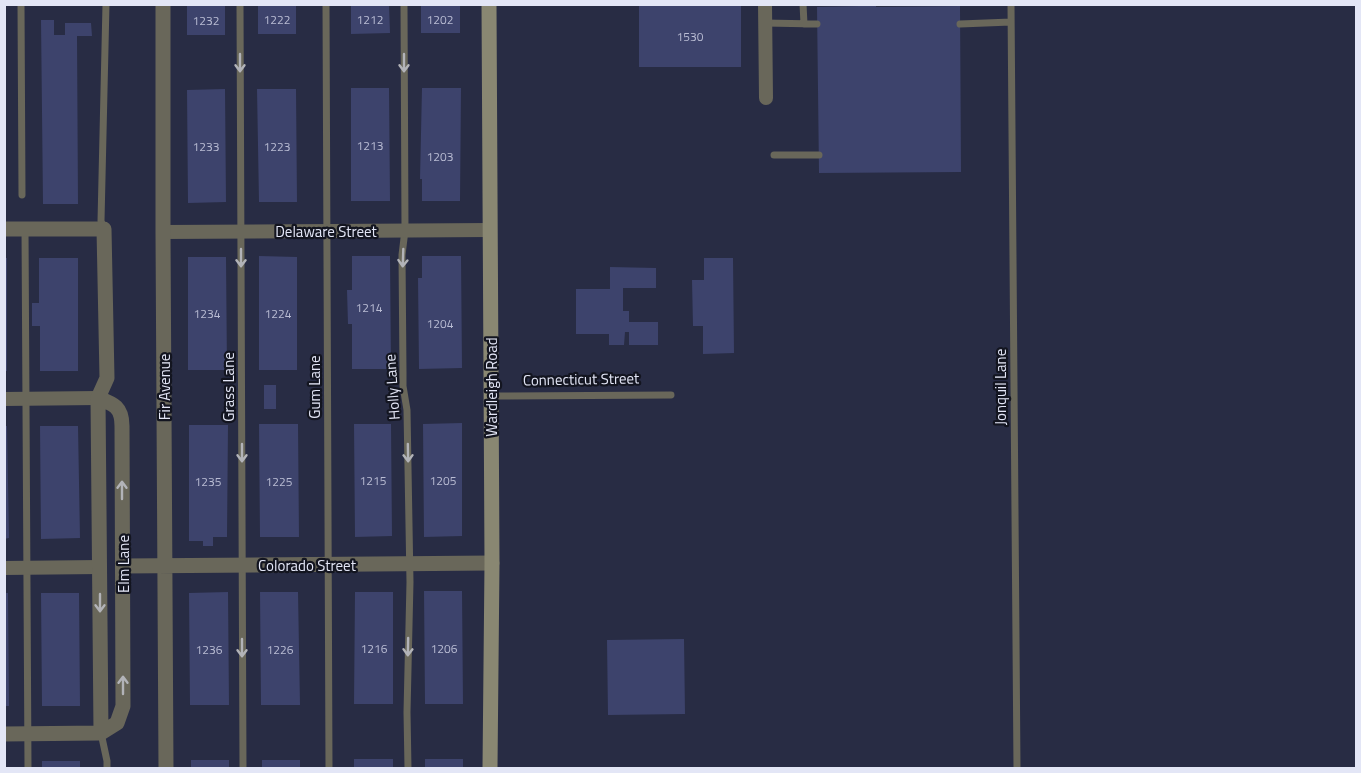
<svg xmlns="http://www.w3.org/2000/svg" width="1361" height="773" viewBox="0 0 1361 773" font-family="'Titillium Web',sans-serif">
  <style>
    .building { fill: #3d436c }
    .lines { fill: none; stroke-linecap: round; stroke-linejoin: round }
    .service { stroke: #69675a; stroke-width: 7 }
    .minor { stroke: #69675a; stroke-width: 14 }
    .tertiary { stroke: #69675a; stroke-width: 15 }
    .secondary { stroke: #898772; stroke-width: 15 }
    .oneway { stroke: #b2b3b8 }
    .labels { text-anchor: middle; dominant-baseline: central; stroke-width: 4.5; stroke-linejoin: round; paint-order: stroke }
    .number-label { font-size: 12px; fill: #babdd4 }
    .street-label { font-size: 15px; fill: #e3e6f6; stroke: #131520 }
  </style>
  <rect width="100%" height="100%" fill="#282c44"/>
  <path class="building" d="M187 4H225V35H187Z
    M258 4H296V34H258Z
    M351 4H389L390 33 351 34Z
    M421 4H460V33H421Z
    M860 4H876V7L960 6 961 172 819 173 817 7 860 6Z
    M639 5H741V67H639Z
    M41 20H54V35H65V23H91L92 36H77L78 204H43Z
    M351 88H389L390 201H351Z
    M422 88H461L460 201H422V179H420Z
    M225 89 226 202 188 203 187 90Z
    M257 89H296L297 202H259Z
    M259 256 297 257V370H259Z
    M352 256H390L391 369H352V324H348L347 290H352Z
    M422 256H461L462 368 419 369 418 278H422Z
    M188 257H226L227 370H188Z
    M4 258H7V371H4Z
    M39 258H78V371H40V326H32V303H39Z
    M704 258H733L734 353 703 354V326H693L692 280H704Z
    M610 267 656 268V288H623V311H629V322H658V345H629V332H625L624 345H609V334H576V289H610Z
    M264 385H276V409H264Z
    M462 423V536L424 537 423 424Z
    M259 424H298L299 537H260Z
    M354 424H391L392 536 355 537Z
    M189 425H228L227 537H213V546H203V541H189Z
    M4 426H7L9 538 4 539Z
    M40 426H78L80 538 41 539Z
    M424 591H462L463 704H425Z
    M228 592 229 705H190L189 593Z
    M260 592H298L300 705H261Z
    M355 592H393V704H354Z
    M4 593H8L9 706H4Z
    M41 593H79L80 706H42Z
    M684 639 685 714 608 715 607 640Z
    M354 759H393V768H354Z
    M425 759H463V768H425Z
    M191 760H229V768H191Z
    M262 760H300V768H262Z
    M42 761H80V768H42Z"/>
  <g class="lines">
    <path class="service" d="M21 4 22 195
      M240 4 243 768
      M326 4 329 768
      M404 4 405 230 402 255 403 372V386L407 410 410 582 407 712 408 768
      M803 4 804 24
      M1011 4 1017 768
      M765 23 817 24
      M960 24 1011 22
      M774 155H819
      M25 228 28 768
      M104 229 101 221 106 4
      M491 396 671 395
      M101 733 107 761V768"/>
    <path class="minor" d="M765 4 766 98
      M163 232 490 230
      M4 399 98 398
      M4 568 100 567"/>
    <path class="tertiary" d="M163 4V232L166 768
      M4 229H104L107 378 98 398 101 733
      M98 398C114 404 122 407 122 426L123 706 117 723 101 733
      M123 566 492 563
      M4 734 101 733"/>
    <path class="secondary" d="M489 4 492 563 490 768"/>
  </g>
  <defs><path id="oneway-shaft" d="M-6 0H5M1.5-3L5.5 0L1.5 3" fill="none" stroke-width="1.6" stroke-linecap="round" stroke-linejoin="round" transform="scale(1.5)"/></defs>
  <g class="oneway">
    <use href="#oneway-shaft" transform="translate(240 63) rotate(90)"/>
    <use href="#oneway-shaft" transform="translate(404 63) rotate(90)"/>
    <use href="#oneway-shaft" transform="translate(241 258) rotate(90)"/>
    <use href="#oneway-shaft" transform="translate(403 258) rotate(92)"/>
    <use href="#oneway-shaft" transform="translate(242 453) rotate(90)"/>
    <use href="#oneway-shaft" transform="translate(408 453) rotate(89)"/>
    <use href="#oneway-shaft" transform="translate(122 490) rotate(-90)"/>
    <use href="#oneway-shaft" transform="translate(100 603) rotate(90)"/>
    <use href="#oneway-shaft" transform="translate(408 647) rotate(91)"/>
    <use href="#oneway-shaft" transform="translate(242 648) rotate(90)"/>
    <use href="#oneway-shaft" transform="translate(123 685) rotate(-90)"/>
  </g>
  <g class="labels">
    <g class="number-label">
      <text x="277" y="19">1222</text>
      <text x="370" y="19">1212</text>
      <text x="440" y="19">1202</text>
      <text x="206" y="20">1232</text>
      <text x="690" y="36">1530</text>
      <text x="370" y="145">1213</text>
      <text x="206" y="146">1233</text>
      <text x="277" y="146">1223</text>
      <text x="440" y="156">1203</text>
      <text x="369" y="307">1214</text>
      <text x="207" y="313">1234</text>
      <text x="278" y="313">1224</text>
      <text x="440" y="323">1204</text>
      <text x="373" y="480">1215</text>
      <text x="443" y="480">1205</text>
      <text x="208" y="481">1235</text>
      <text x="279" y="481">1225</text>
      <text x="374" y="648">1216</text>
      <text x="444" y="648">1206</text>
      <text x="209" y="649">1236</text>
      <text x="280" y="649">1226</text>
    </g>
    <g class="street-label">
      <text x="326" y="231">Delaware Street</text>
      <text transform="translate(581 379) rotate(-1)">Connecticut Street</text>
      <text transform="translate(164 387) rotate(-90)">Fir Avenue</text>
      <text transform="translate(228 387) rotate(-90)">Grass Lane</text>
      <text transform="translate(314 387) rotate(-90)">Gum Lane</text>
      <text transform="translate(392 387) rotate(-94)">Holly Lane</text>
      <text transform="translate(491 387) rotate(-90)">Wardleigh Road</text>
      <text transform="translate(1000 387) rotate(-90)">Jonquil Lane</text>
      <text transform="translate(123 564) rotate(-90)">Elm Lane</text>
      <text x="307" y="565">Colorado Street</text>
    </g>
  </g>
  <rect width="1361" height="773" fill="none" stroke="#e3e6f6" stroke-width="12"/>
</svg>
